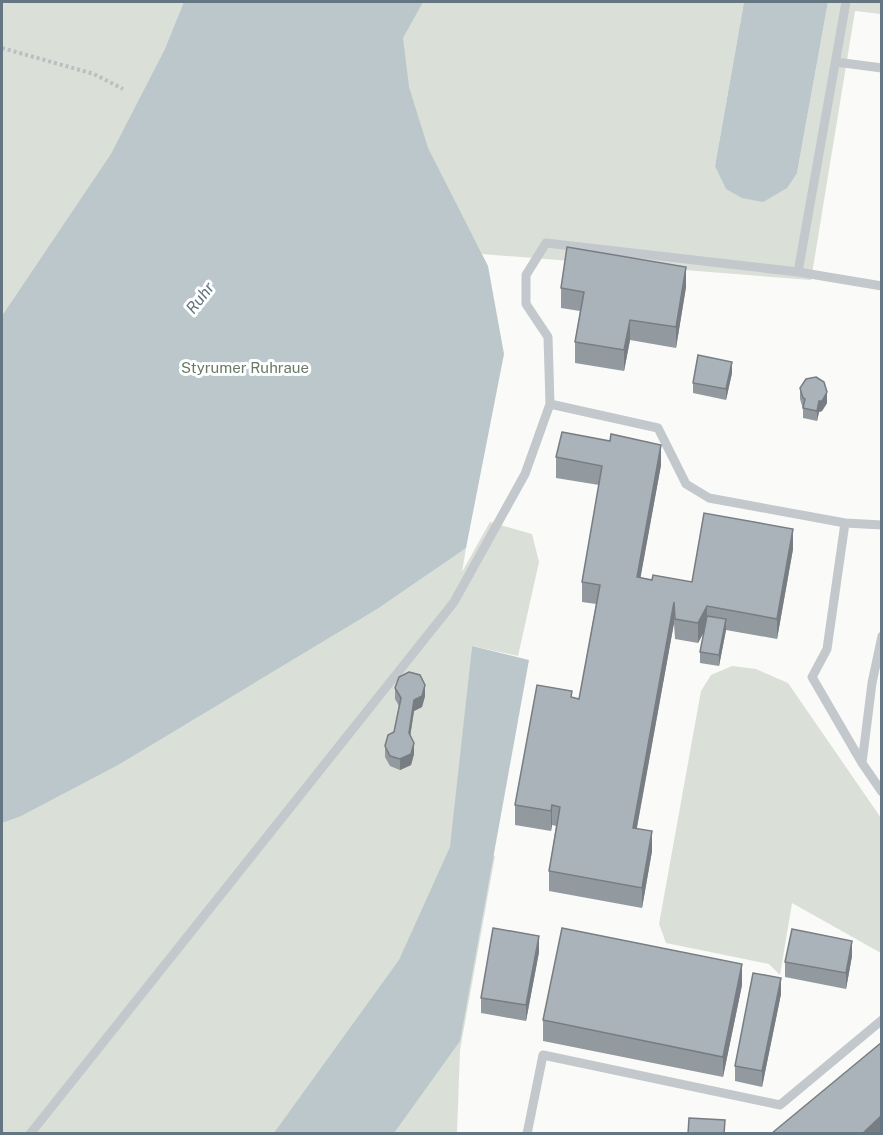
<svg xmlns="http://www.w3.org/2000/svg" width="883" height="1135" viewBox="0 0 883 1135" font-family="'Public Sans',sans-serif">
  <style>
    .green { fill: #dadfd7 }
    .water { fill: #bbc7cb }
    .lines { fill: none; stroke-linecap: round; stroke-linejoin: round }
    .path { stroke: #bbbfc2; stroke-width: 4; stroke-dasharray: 3 3; stroke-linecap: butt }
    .service { stroke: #c3c8cc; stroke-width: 9 }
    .wall { fill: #929a9f }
    .shaded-wall { fill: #777d82 }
    .building { fill: #aab3b9; stroke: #777d82; stroke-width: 1.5 }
    .labels { text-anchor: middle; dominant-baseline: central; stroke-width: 6; stroke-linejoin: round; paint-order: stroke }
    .park-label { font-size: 15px; fill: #687a64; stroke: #fff }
    .water-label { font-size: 16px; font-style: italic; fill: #60757c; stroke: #fff }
  </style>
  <rect width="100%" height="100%" fill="#fafaf8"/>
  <path class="green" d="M2 2H744L715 166 797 173 828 2H881V14L855 11 811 280 482 254 445 186 454 555 466 548 462 572 490 522 532 534 539 562 518 656 472 646 451 846 495 856 460 1050 457 1133 2 1134Z
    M732 666 756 669 788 683 881 818V953L792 903 780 975 769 964 666 943 659 924 701 691 711 675Z"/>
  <path class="water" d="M184 2H423L403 38 409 87 428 148 488 266 504 354 466 548 377 609 118 765 21 816 2 823V316L111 154 165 49Z
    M744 2H828L797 173 787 188 763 202 742 198 726 189 715 166Z
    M472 646 529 660 460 1041 394 1133H274L399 960 450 847Z"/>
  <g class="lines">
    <path class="path" d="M2 48 94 74 123 89"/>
    <path class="service" d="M846 2 798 272 882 286
      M836 62 882 68
      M550 404 658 428 686 484 709 498 845 523 882 525
      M845 523 827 649 812 677 862 763 882 792
      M862 763 872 683 882 636
      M30 1134 454 602 525 474 550 404 548 337 526 304V275L546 243 798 272
      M527 1134 543 1055 780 1105 882 1020"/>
  </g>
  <path class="wall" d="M686 287 676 348 630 340 624 371 575 363V342L580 311 561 308V288Z
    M732 373 726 400 693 393V383Z
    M800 388 827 403 822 411 819 412 817 421 803 418V409L800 399Z
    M556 457 661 465 640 578 652 580 692 582 793 549 777 639 726 630 719 666 700 663V652L704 632 698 643 675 639 674 623 637 828 652 851 642 908 549 891V871L556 826 552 825 551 831 515 825V805L572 697 579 699 596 604 582 602V582L599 485 556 478Z
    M395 688 425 696 422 707 414 711 410 736 414 754 411 765 400 770 390 766 385 757V746L394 732 399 706 395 699Z
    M539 952 526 1021 481 1013V998Z
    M852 956 846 989 785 977V962Z
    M742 985 723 1077 543 1041V1020Z
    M781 994 762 1087 735 1081V1066Z"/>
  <path class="shaded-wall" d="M686 267V287L676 348V327Z
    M630 320V340L624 371V350Z
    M732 362V373L726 400V389Z
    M827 392V403L822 411 819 412 817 421V411L819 401Z
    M661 445V465L637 597V577Z
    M793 529V549L777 639V619Z
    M674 602V623L633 848V828Z
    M707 606V626L698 643V623Z
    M726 619V630L719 666V655Z
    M425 685V696L422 707 414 711 409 744V733L414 700Z
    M414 743V754L411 765 400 770V759Z
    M552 805V825L551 831V811Z
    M652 831V851L642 908V888Z
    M539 936V952L526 1021V1005Z
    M852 941V956L846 989V973Z
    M742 964V985L723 1077V1057Z
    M781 978V994L762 1087V1071Z
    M882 1115V1134H862Z"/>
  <path class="building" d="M567 247 686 267 676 327 630 320 624 350 575 342 584 292 561 288Z
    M698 355 732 362 726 389 693 383Z
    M816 377 824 382 827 392 822 401H819L817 411 803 408 805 399 803 398 800 388 806 379Z
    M562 432 610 441 611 434 661 445 637 577 652 580 653 575 692 582 704 513 793 529 777 619 707 606 698 623 675 619 674 602 633 828 652 831 642 888 549 871 560 807 552 805 551 811 515 805 537 685 572 691 571 697 579 699 600 585 582 582 602 466 556 457Z
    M707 616 726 619 719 655 700 652Z
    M409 672 420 675 425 685 422 696 414 700 409 733 414 743 411 754 400 759 390 756 385 746 388 735 394 732 401 698 395 688 399 677Z
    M493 928 539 936 526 1005 481 998Z
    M562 928 742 964 723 1057 543 1020Z
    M792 929 852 941 846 973 785 962Z
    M753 973 781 978 762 1071 735 1066Z
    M882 1042V1115L862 1134H772V1133Z
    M689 1118 725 1120 724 1134H688Z"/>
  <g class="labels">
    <g class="park-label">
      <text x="245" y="367">Styrumer Ruhraue</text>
    </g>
    <g class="water-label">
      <text transform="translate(200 298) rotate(-52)">Ruhr</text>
    </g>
  </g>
  <rect width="883" height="1135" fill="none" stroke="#657683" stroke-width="6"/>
</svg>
